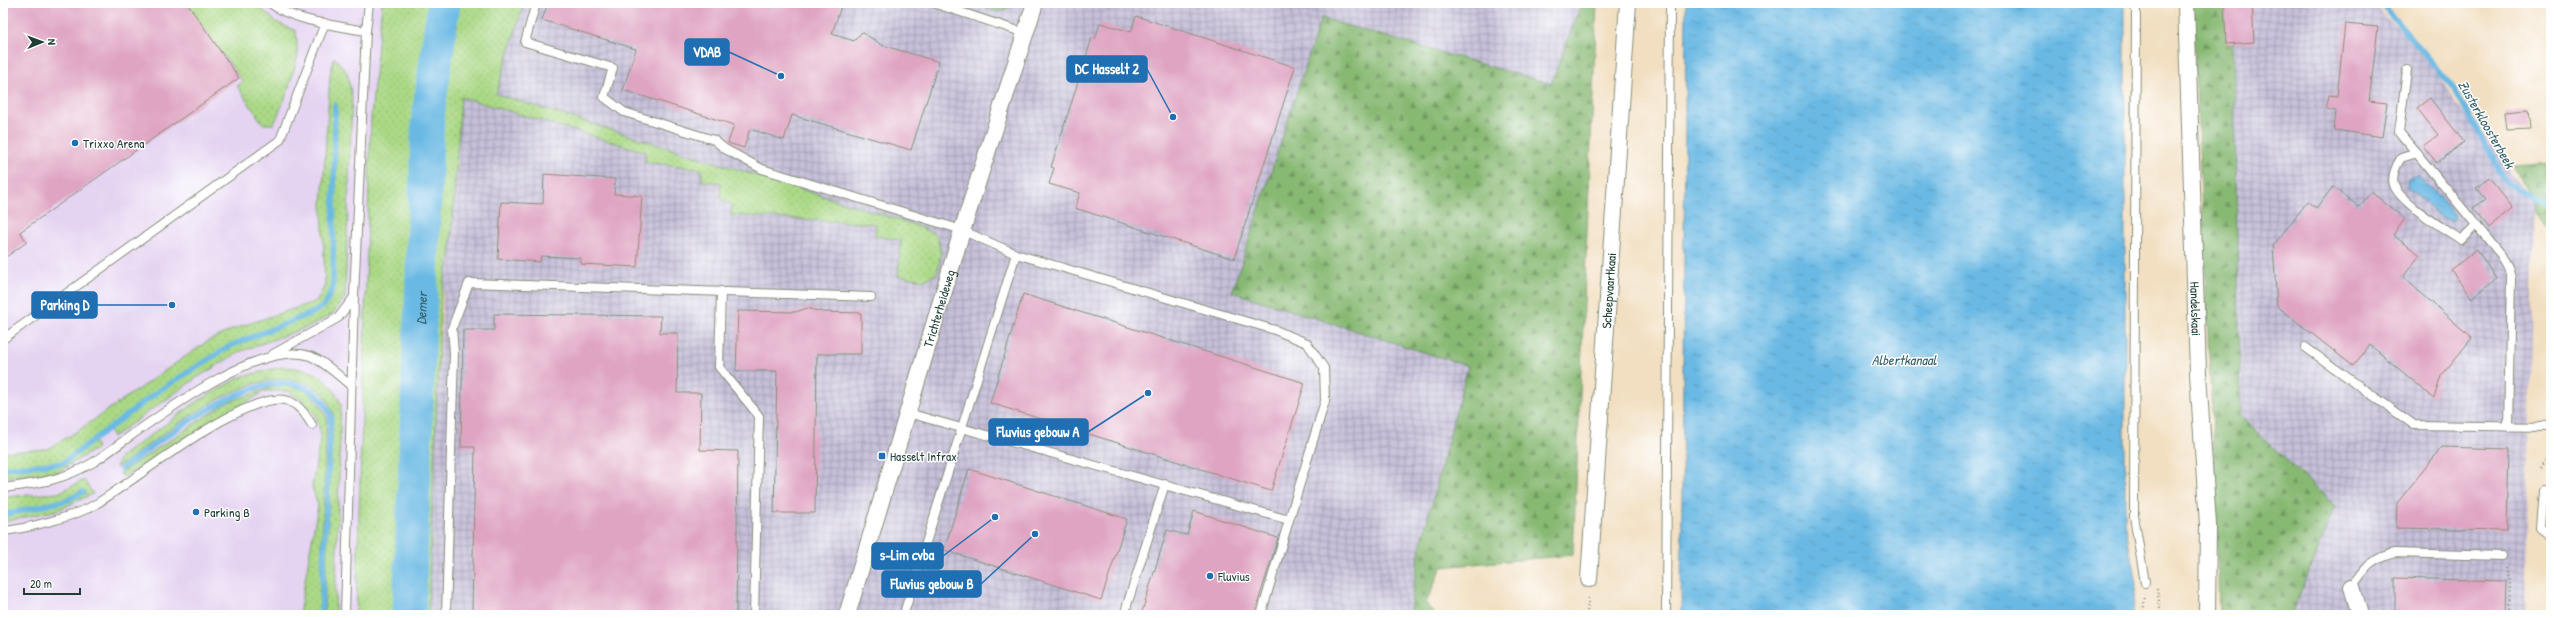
<svg xmlns="http://www.w3.org/2000/svg" width="2554" height="618" viewBox="0 0 2554 618" font-family="'Patrick Hand',sans-serif">
  <style>
    .built { fill: #e4d3f1 }
    .industrial { fill: url(#industrial-grid) }
    .grass { fill: url(#grass-dots); stroke: #658b5d }
    .forest { fill: url(#forest-firs); stroke: #547b54 }
    .water { fill: url(#water-ripples); stroke: #447b8c }
    .lines { fill: none; stroke-linecap: round; stroke-linejoin: round }
    .stream { stroke: #6ab9e4; stroke-width: 5.5 }
    .river { stroke: #6ab9e4; stroke-width: 33 }
    .building { fill: #dfa4c2 }
    .service-casing { stroke: #888e7a; stroke-width: 10 }
    .minor-casing { stroke: #888e7a; stroke-width: 18 }
    .path { stroke: #888e7a; stroke-width: 2.5; stroke-dasharray: 1 3; stroke-linecap: butt }
    .service { stroke: #fff; stroke-width: 8 }
    .minor { stroke: #fff; stroke-width: 16 }
    .poi-dot { fill: #1f6fb2; stroke: #fff; stroke-width: 1.5 }
    .labels { text-anchor: middle; dominant-baseline: central; stroke-width: 3; stroke-linejoin: round; paint-order: stroke }
    .poi-label { font-size: 13px; fill: #1f3d34; stroke: #fff; text-anchor: start }
    .street-label { font-size: 13px; fill: #1f3d34; stroke: #fff }
    .water-label { font-size: 14px; font-style: italic; fill: #366269; stroke: #fff }
    .leader { fill: none; stroke: #1f6fb2; stroke-width: 1.5 }
    .callout-dot { fill: #1f6fb2; stroke: #fff; stroke-width: 1.5 }
    .callout { fill: #1f6fb2; stroke: #1f6fb2; stroke-width: 1.5 }
    .callout-label { font-size: 14px; text-anchor: middle; font-weight: bold; fill: #fff }
  </style>
  <defs>
    <pattern id="industrial-grid" width="8" height="8" patternUnits="userSpaceOnUse"><rect width="8" height="8" fill="#c6c0d9"/><path d="M0 4h8M4 0v8" fill="none" stroke="#a09db1"/></pattern>
    <pattern id="grass-dots" width="8" height="8" patternUnits="userSpaceOnUse"><rect width="8" height="8" fill="#abd986"/><path d="M2 2h.1M6 6h.1" fill="none" stroke="#93bb74" stroke-width="1.8" stroke-linecap="round"/></pattern>
    <pattern id="forest-firs" width="22" height="20" patternUnits="userSpaceOnUse"><rect width="22" height="20" fill="#88b973"/><path d="M5 1l3.5 6h-7zM16 11l3.5 6h-7z" fill="#6f985f"/></pattern>
    <pattern id="water-ripples" width="26" height="14" patternUnits="userSpaceOnUse"><rect width="26" height="14" fill="#6ab9e4"/><path d="M2 4q2-2 4 0t4 0M15 11q2-2 4 0t4 0" fill="none" stroke="#5798ba"/></pattern>
  </defs>
  <rect width="100%" height="100%" fill="#fff"/>
  <filter id="ink" filterUnits="userSpaceOnUse"><feTurbulence type="fractalNoise" baseFrequency=".025" numOctaves="2"/><feDisplacementMap in="SourceGraphic" scale="8" xChannelSelector="R" yChannelSelector="G"/><feConvolveMatrix kernelMatrix="1 2 1 2 8 2 1 2 1" color-interpolation-filters="sRGB"/></filter>
  <filter id="wash" filterUnits="userSpaceOnUse"><feTurbulence type="fractalNoise" baseFrequency=".012" numOctaves="4" result="noise"/><feDisplacementMap in="SourceGraphic" scale="16" xChannelSelector="R" yChannelSelector="G"/><feGaussianBlur stdDeviation="0.9" result="paint"/><feColorMatrix in="noise" values="0 0 0 0 0 0 0 0 0 0 0 0 0 0 0 0 0 1.4 0 .05"/><feComposite in="paint" operator="in"/></filter>
  <g filter="url(#wash)">
    <rect width="100%" height="100%" fill="#f2dfc1"/>
    <path class="built" d="M3 3H440L423 95 401 615H3Z"/>
    <path class="industrial" d="M471 3H1582L1552 84 1420 548 1409 615H425L455 89Z
      M2232 3H2371L2422 50 2435 67 2456 104 2484 135 2534 204 2535 214 2525 615H2291L2335 506 2241 417Z"/>
    <path class="grass" d="M186 3H255L276 22 296 31 298 55 287 94 274 124H263L237 86 243 82Z
      M382 3H436L420 123 400 615H356L371 116Z
      M458 3H524L496 94 912 224 937 235 941 254 937 273 925 280 898 276 901 240 875 236 876 224 730 215 733 206 720 198 721 183 702 181V169L645 162 646 152 461 97 450 255 441 296 428 615H415L443 85Z
      M334 57 347 72 352 97 345 297 333 314 311 326 239 352 195 379 113 437 109 431 158 393 230 347 315 313 326 306 334 286 336 103 334 104 332 281C331 295 325 303 313 311L228 345 160 388 62 462 3 467V452L48 449 76 432 208 341 236 328 317 301 325 285 322 206 330 76Z
      M281 367C312 368 328 374 341 404L335 615H324L333 412C330 407 327 398 323 394 269 343 161 438 116 468L120 457 198 401 240 377Z
      M278 385C307 388 313 391 327 417L319 615H299L318 505 312 487 321 434 316 416 303 401 288 391H265L123 477 120 473 226 403Z
      M95 442 97 448 58 472 3 477V470L64 464Z
      M84 480 93 494 58 510 3 522V517L71 501 86 493 81 490 67 498 3 513V497L58 493Z"/>
    <path class="forest" d="M988 3H1018L999 12 986 8Z
      M1582 3H1597L1573 555 1442 567 1426 603 1435 615H1409L1420 548 1468 366 1232 292 1321 18 1551 84Z
      M2192 3H2232L2241 417 2335 506 2291 615H2219L2216 500Z
      M2551 163V234L2535 214 2534 204 2514 166Z"/>
    <path class="water" d="M1686 3H2125V522L2136 585 2132 615H1681Z
      M2419 175 2453 213 2455 217 2452 222 2443 219 2407 187 2408 178Z"/>
    <g class="lines">
      <path class="stream" d="M2381 3 2455 90 2506 182 2551 209
        M3 468 63 463 160 390 230 346 314 312 325 305 333 287 335 105
        M121 469C165 438 295 330 331 416L321 615
        M3 515 68 500 83 492"/>
      <path class="river" id="s1" d="M409 615 428 116 444 3"/>
    </g>
    <g id="blocks">
      <path class="building" d="M3 3H187L239 78 20 232 27 242 3 259Z
        M548 3H842L832 34 854 41 862 32 882 45 939 62 911 150 792 115 784 140 750 129 744 148 728 143 734 125 623 90 636 49 542 20Z
        M2224 3H2252L2254 42 2226 44Z
        M1136 16 1295 67 1234 259 1075 208 1080 193 1049 184 1054 168 1051 167 1092 38 1095 39 1100 23 1131 32Z
        M2345 24 2378 27 2369 101 2387 103 2382 137 2334 130 2336 111 2326 109 2329 95 2337 96Z
        M2430 98 2464 142 2437 163 2423 146 2438 135 2417 108Z
        M2528 110 2530 129 2507 130 2505 112Z
        M544 174 615 179 614 194 642 196 637 267 581 264V258L541 256 540 262 498 259 501 202 543 204Z
        M2489 178 2513 208 2489 228 2473 208 2485 199 2476 188Z
        M2333 187 2359 207 2371 192 2405 219 2393 235 2420 255 2403 277 2472 338 2441 376 2434 398 2370 345 2353 366 2277 306 2273 246 2308 201 2316 208Z
        M2477 249 2496 279 2472 298 2451 270Z
        M1023 294 1305 383 1271 491 990 403Z
        M807 308 822 312 861 313V354H817L815 513H774L777 371H736L738 311 796 312Z
        M494 314 661 316 660 333H678L677 393H701L700 450 738 451 736 615H472L475 447H461L463 330H494Z
        M2442 447 2509 449 2507 530 2396 528 2397 503Z
        M969 469 1127 519 1101 600 944 550Z
        M1194 511 1278 538 1254 615H1141L1167 530 1187 535Z
        M2395 578 2506 581 2505 615H2395Z"/>
    </g>
  </g>
  <g filter="url(#ink)">
    <use href="#blocks" fill-opacity="0" stroke="#888e7a" stroke-width="1"/>
    <g class="lines">
      <g class="service-casing">
        <path id="service" d="M270 3C292 21 338 26 366 31
          M536 3 525 42 613 68 604 97 624 112 714 140 725 149 762 169 959 229 1016 254 1275 330 1307 343 1324 368 1325 401 1289 520 908 413
          M933 3 1025 33
          M2136 3 2134 516 2145 583
          M2407 70 2399 132 2501 255 2508 267 2511 278 2508 427
          M2417 153 2401 158C2396 166 2391 176 2394 185 2400 203 2444 228 2461 240L2476 225
          M721 291 719 367 759 416 754 615
          M3 339 280 140 325 23
          M2305 347 2414 425 2551 427
          M273 354 338 318 354 297
          M3 488C40 483 61 481 94 462 140 431 254 337 310 356 325 362 339 376 351 386
          M2543 491 2540 528 2551 536
          M3 531C25 529 77 516 96 504 132 483 250 386 289 401 300 406 306 415 312 425
          M2352 587C2365 568 2372 558 2395 553L2502 556
          M905 610 1016 254
          M345 615 354 297 366 31 369 3
          M446 615 454 353 452 328 469 283 871 297
          M1124 615 1165 484
          M1261 615 1289 520
          M1666 615 1670 3"/>
      </g>
      <g class="minor-casing">
        <g id="minor">
          <path id="s2" d="M2186 3 2198 374 2208 525 2207 615"/>
          <path id="s3" d="M1589 579 1628 3"/>
          <path d="M2352 587 2360 615"/>
          <path id="s4" d="M847 615 962 231 1035 3"/>
        </g>
      </g>
      <path class="path" d="M2540 468 2546 458H2551
        M2506 568 2510 581 2509 615
        M2157 588 2161 615
        M1587 615 1588 596
        M2143 615 2145 595"/>
      <use href="#service" class="service"/>
      <use href="#minor" class="minor"/>
    </g>
  </g>
  <g class="poi-dot">
    <circle cx="75" cy="143" r="4"/>
    <rect x="878" y="452" width="8" height="8" rx="2"/>
    <circle cx="196" cy="512" r="4"/>
    <circle cx="1210" cy="576" r="4"/>
  </g>
  <g class="labels">
    <g class="poi-label">
      <text x="83" y="143">Trixxo Arena</text>
      <text x="890" y="456">Hasselt Infrax</text>
      <text x="204" y="512">Parking B</text>
      <text x="1218" y="576">Fluvius</text>
    </g>
    <g class="street-label">
      <text stroke="none"><textPath href="#s3" startOffset="289">Scheepvaartkaai</textPath></text>
      <text stroke="none"><textPath href="#s4" startOffset="320">Trichterheideweg</textPath></text>
      <text stroke="none"><textPath href="#s2" startOffset="306">Handelskaai</textPath></text>
    </g>
    <g class="water-label">
      <text transform="translate(2487 124) rotate(60)">Zusterkloosterbeek</text>
      <text stroke="none"><textPath href="#s1" startOffset="307">Demer</textPath></text>
      <text x="1904" y="359">Albertkanaal</text>
    </g>
  </g>
  <path class="leader" d="M781 76L729 52M1173 117L1147 69M172 305L97 305M1148 393L1088 432M995 517L943 556M1035 534L981 584"/>
  <g class="callout-dot">
    <circle cx="781" cy="76" r="4"/>
    <circle cx="1173" cy="117" r="4"/>
    <circle cx="172" cy="305" r="4"/>
    <circle cx="1148" cy="393" r="4"/>
    <circle cx="995" cy="517" r="4"/>
    <circle cx="1035" cy="534" r="4"/>
  </g>
  <g class="callout">
    <rect x="685" y="39" width="44" height="26" rx="4"/>
    <rect x="1067" y="56" width="80" height="26" rx="4"/>
    <rect x="32" y="292" width="65" height="26" rx="4"/>
    <rect x="989" y="419" width="99" height="26" rx="4"/>
    <rect x="872" y="543" width="71" height="26" rx="4"/>
    <rect x="882" y="571" width="99" height="26" rx="4"/>
  </g>
  <g class="callout-label">
    <text x="707" y="57">VDAB</text>
    <text x="1107" y="74">DC Hasselt 2</text>
    <text x="65" y="310">Parking D</text>
    <text x="1038" y="437">Fluvius gebouw A</text>
    <text x="907" y="560">s-Lim cvba</text>
    <text x="932" y="589">Fluvius gebouw B</text>
  </g>
  <rect width="2554" height="618" fill="none" stroke="#fff" stroke-width="16"/>
  <g transform="translate(42 42) rotate(89)" stroke="#ffffff" stroke-width="3" paint-order="stroke">
  <path d="M0-3L7 15L0 10L-7 15Z" fill="#1f3d34"/>
  <text y="-6" font-size="11" font-weight="bold" text-anchor="middle" fill="#1f3d34">N</text>
  </g>
  <path d="M24 588v6h56v-6" fill="none" stroke="#1f3d34" stroke-width="2"/>
  <text x="30" y="588" font-size="12" fill="#1f3d34" stroke="#ffffff" stroke-width="3" paint-order="stroke">20 m</text>
</svg>
